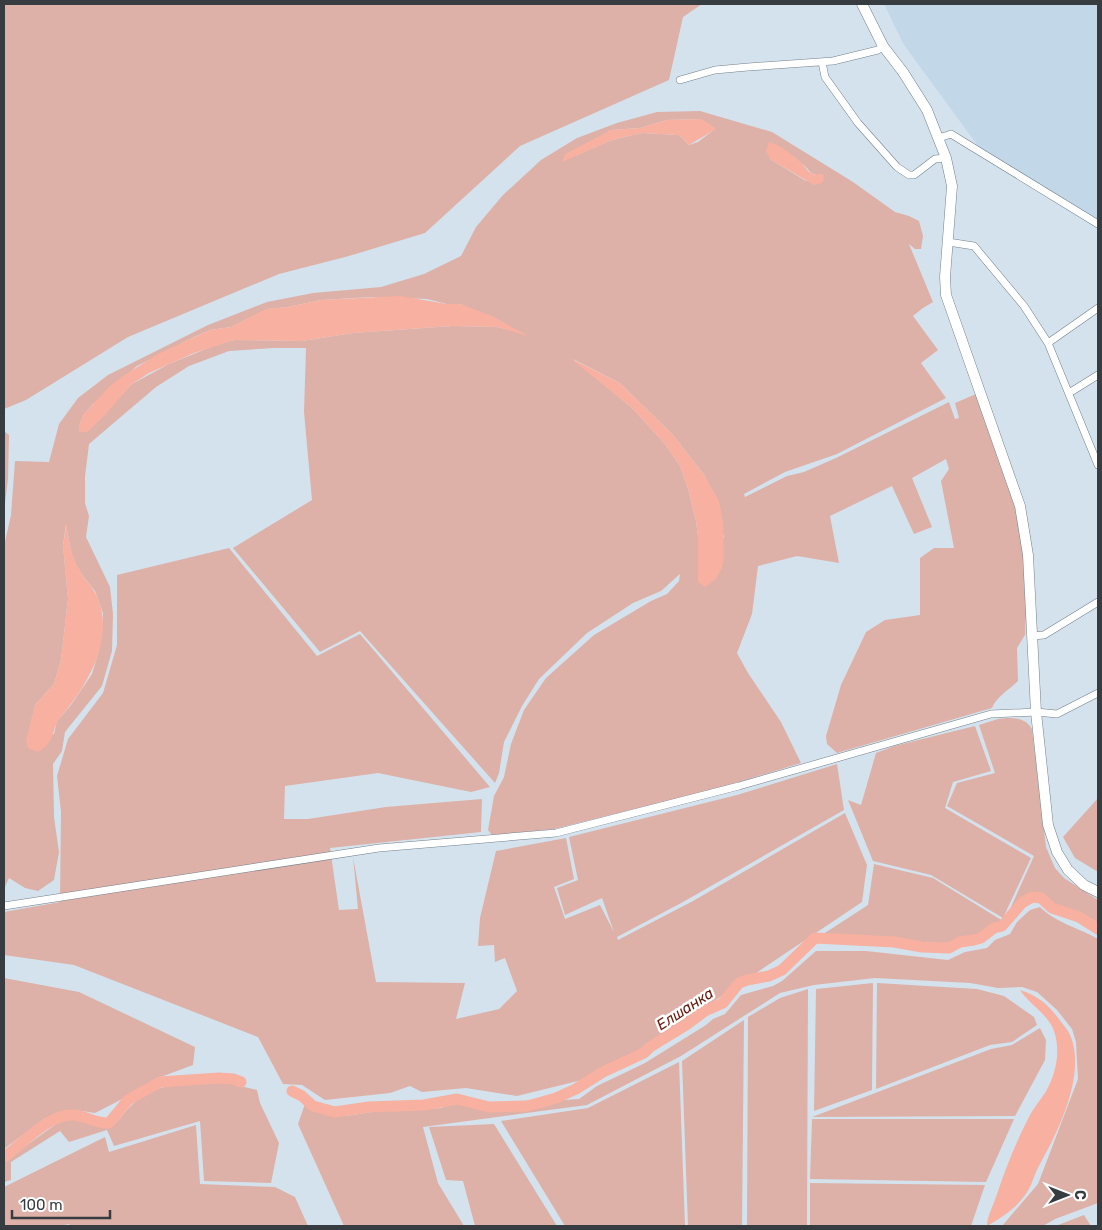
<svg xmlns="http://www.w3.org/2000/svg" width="1102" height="1230" viewBox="0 0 1102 1230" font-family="Rubik,sans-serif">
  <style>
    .built { fill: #c2d7e8 }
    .green { fill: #ddb1a7; fill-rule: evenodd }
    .water { fill: #f8b0a0 }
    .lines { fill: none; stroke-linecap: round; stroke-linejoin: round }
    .river { stroke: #f8b0a0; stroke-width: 11 }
    .street-casing { stroke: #73808a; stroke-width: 8 }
    .secondary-casing { stroke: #73808a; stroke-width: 11 }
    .street { stroke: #fff; stroke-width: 7 }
    .secondary { stroke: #fff; stroke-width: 10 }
    .labels { text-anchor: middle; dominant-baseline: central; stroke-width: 5; stroke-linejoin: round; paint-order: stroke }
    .water-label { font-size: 15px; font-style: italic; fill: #6c1909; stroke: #fff }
  </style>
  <rect width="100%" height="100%" fill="#d4e2ed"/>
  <path class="built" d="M884 4H1098V221L981 150 904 45Z"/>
  <path class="green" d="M4 4H702L683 17 669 80 520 146 425 233 349 256 279 274 128 337 26 400 4 409Z
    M700 111 772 132 853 182 895 212 909 216 919 221 923 236 921 249H915L909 244 933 302 923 308 913 316 938 350 921 363 946 398 837 454 785 472 744 494 745 497 787 476 804 472 836 458 949 402 955 419 959 418 955 403 976 394 1014 503 1023 546 1026 612 1025 635 1017 648 1018 681C1009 690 996 697 992 708L837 753 827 744 826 736 841 685 866 632 885 620 920 615V558L934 548H954L941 481 949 469 946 459 912 478 932 527 914 534 892 486 830 516 839 563 797 556 758 566 752 614 737 653 748 673 781 722 801 763 719 788 554 829 492 835 488 830 494 796 504 777 511 744 524 710 546 678 594 635 651 601 667 594 679 581 680 574 661 591 633 603 587 633 539 679 522 706 504 742 499 773 495 783 360 631 320 652 233 548 312 500 304 412 306 348H274L229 351 189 366 156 387 89 444 85 477V503L89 516 86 537 110 587 113 614 112 651 102 686 65 732 62 751 53 764 54 817 59 852 54 880 38 891 25 888 9 878 4 889V546L11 515 15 461 49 462 59 424 78 398 108 375 208 325 267 302 313 293 381 287 424 274 461 256 476 227 503 195 541 160 577 138 617 123 657 112ZM701 119 715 129 698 142 689 145 679 135 642 133 612 140 563 161 611 130 640 128 667 120ZM770 159 804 165 811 173 816 175 806 181ZM371 297 427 299 447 304H460L525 334 497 327 452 326 353 333 302 341 234 340 211 347 169 364 132 384 87 432 79 426 84 414 93 404 137 366 194 337 210 330 231 327 267 309 288 307 321 300ZM573 359 620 383 673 435 705 476 724 537 698 582V537L696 521 688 489 680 466 665 444 632 408ZM66 525 73 560 83 576 95 591 103 613 102 634 98 653 92 674 71 705 57 721 54 734 27 741 35 705 54 684 61 660 68 599 63 545Z
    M4 431 9 435 8 479 4 512Z
    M229 548 317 656 360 634 490 787 471 792 378 773 285 786 284 819H308L386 807 482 799 481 832 330 848 339 910 358 909 353 857 376 982 465 983 456 1019 499 1009 517 991 505 958 495 962 494 945 478 946 480 918 496 851 566 838 574 879 554 887 565 919 600 905 614 932 602 898 565 915 557 888 578 880 569 837 737 795 837 764 844 810 683 902 617 937 618 940 693 901 845 813 867 865 862 902 619 1065 586 1079 517 1096 466 1088 422 1092 410 1086 390 1093 325 1100 302 1085 283 1084 258 1037 74 965 4 955V912L60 902 61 812 57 776 68 739 103 693 117 645V575Z
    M1007 718C1018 718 1026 719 1032 729L1046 847 1055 868 1064 878 1098 900V931L1084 923 1054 911 1046 903 1035 899 1022 908 1007 923 1006 918 1034 856 947 806 957 783 995 773 979 725 998 719Z
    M975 726 991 771 953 782 945 808 1031 858 1003 918 931 875 873 861 848 800 861 805 876 753 894 746Z
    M1098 798V872L1075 858 1063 837Z
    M874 864 933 878 1003 921 1006 926C973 944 944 959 907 946L814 940 868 905Z
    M1040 907C1056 923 1079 928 1098 939V1203L1055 1219 1043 1226H1002L1038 1184 1078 1079 1076 1042 1072 1029 1057 1010 1037 992 1022 987 998 988 970 983 875 978 814 985 780 993 681 1056 587 1105 423 1127 438 1183 464 1226H344L298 1124 306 1101 317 1111 346 1116 390 1109 407 1111 441 1108 457 1102 468 1103 480 1107 494 1109H531L552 1101 579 1099 597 1086 645 1063 706 1025 713 1019 725 1014 741 995 773 986 782 981 816 951H866L948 960 965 952 987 948 995 940 1010 934 1017 922 1030 910Z
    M4 978 79 992 195 1047 193 1065 158 1078 130 1095 95 1113 75 1110 45 1118 4 1149Z
    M873 983 872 1090 814 1111 816 989Z
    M877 983 977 989 1004 996 1034 1017 1037 1025 1012 1042 990 1045 876 1089Z
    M808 989 807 1226H747L748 1017 780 998Z
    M744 1020 742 1226H688L682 1061Z
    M1040 1028 1046 1040 1045 1060 1015 1116 812 1117 991 1049 1012 1045Z
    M679 1062 685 1226H565L501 1121 588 1108Z
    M208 1082H223L257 1090 260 1103 279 1143 271 1183 204 1181 200 1121 114 1146 107 1130 69 1142 60 1131 11 1162V1180L4 1182V1162L56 1124 70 1119H79L102 1125H114C121 1118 126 1110 133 1104 155 1082 180 1086 208 1082Z
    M812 1119H1014L986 1182 810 1179Z
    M494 1124 557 1226H475L463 1181 446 1180 429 1127Z
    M196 1125 200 1184 275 1187 295 1197 308 1226H70L69 1224 60 1226H4V1187L105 1137 109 1152Z
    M810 1183 985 1185 971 1226H810Z
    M1084 1215 1091 1226 1057 1225H1058Z"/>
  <path class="water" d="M701 119 711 125 716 129 689 145 679 135 642 133 612 140 562 162 565 154 611 130 640 128 667 120Z
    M769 142C782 146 793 155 803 164 805 167 808 172 811 173 814 176 819 174 823 174L824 179 822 183 814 185 770 159 766 151Z
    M400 296 447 304H460L492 316 528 336 497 327 452 326 353 333 302 341 234 340 194 353 149 373 132 384 105 415 87 432H79V426L84 414 110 386 123 376 158 354 210 330 231 327 266 309 288 307 321 300Z
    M570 358 620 383 673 435 705 476 719 501 723 522 724 556 722 568 716 579 705 587 698 582V537L696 521 688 489 680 466 665 444 632 408Z
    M67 522C68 542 72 559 83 576 86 581 91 585 94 591 118 632 89 684 62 715 50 729 57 741 38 752L28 748 26 741 35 705 54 684 61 660 68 599 63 545Z
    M1020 990C1038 996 1048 1004 1059 1019 1062 1023 1065 1027 1068 1031 1089 1069 1059 1130 1040 1164 1036 1171 1034 1177 1031 1185 1023 1203 1004 1217 987 1226 987 1217 993 1206 996 1197 1005 1170 1015 1144 1028 1119 1032 1110 1039 1102 1045 1093 1056 1074 1061 1052 1054 1031 1048 1014 1030 1005 1020 990Z"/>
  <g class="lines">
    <path class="river" d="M292 1091 302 1096 313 1106 335 1112 369 1107 424 1105 457 1099 489 1107 526 1106 535 1104 556 1098 576 1089 603 1072 644 1053 650 1047 686 1025 705 1011 723 1003 739 983 747 980 769 976 782 970 815 938 894 942 922 947 949 948 960 942 974 940 981 938 994 928 1002 926 1022 903 1032 897 1041 898 1052 908 1079 917 1098 929
      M4 1157C24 1143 49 1113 74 1115 86 1116 96 1124 109 1123L128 1100 160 1082 219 1078 233 1079 241 1082"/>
    <g class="street-casing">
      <path id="street" d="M822 62 825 77 858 123 897 167 909 175H914L935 159 946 158
        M680 80 715 70 748 67 833 61 878 50 883 46
        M939 138 951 134 1098 224
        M948 242 974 246 1024 306 1048 343 1098 465
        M1048 343 1098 308
        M1069 393 1098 375
        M1032 636 1044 635 1098 602
        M4 906 379 848 556 833 739 786 991 714 1036 712 1057 714 1098 693"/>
    </g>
    <g class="secondary-casing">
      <path id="secondary" d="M862 4 883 46 903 72 927 110 946 158 952 186 945 277 946 295 1020 506 1028 555 1036 712 1048 825 1057 852 1068 870 1084 885 1098 892"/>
    </g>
    <use href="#street" class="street"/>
    <use href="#secondary" class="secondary"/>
  </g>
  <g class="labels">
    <g class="water-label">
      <text transform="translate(685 1009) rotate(-33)">Елшанка</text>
    </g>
  </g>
  <rect width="1102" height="1230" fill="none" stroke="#373c41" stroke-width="10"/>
  <g transform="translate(1067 1195) rotate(90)" stroke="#ffffff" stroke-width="4" paint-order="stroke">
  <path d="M0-4L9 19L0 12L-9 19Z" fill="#373c41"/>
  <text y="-8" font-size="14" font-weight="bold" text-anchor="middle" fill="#373c41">С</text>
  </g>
  <path d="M12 1210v8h98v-8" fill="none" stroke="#373c41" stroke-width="2.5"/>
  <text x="20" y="1210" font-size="15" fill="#373c41" stroke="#ffffff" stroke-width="4" paint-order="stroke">100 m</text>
</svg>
